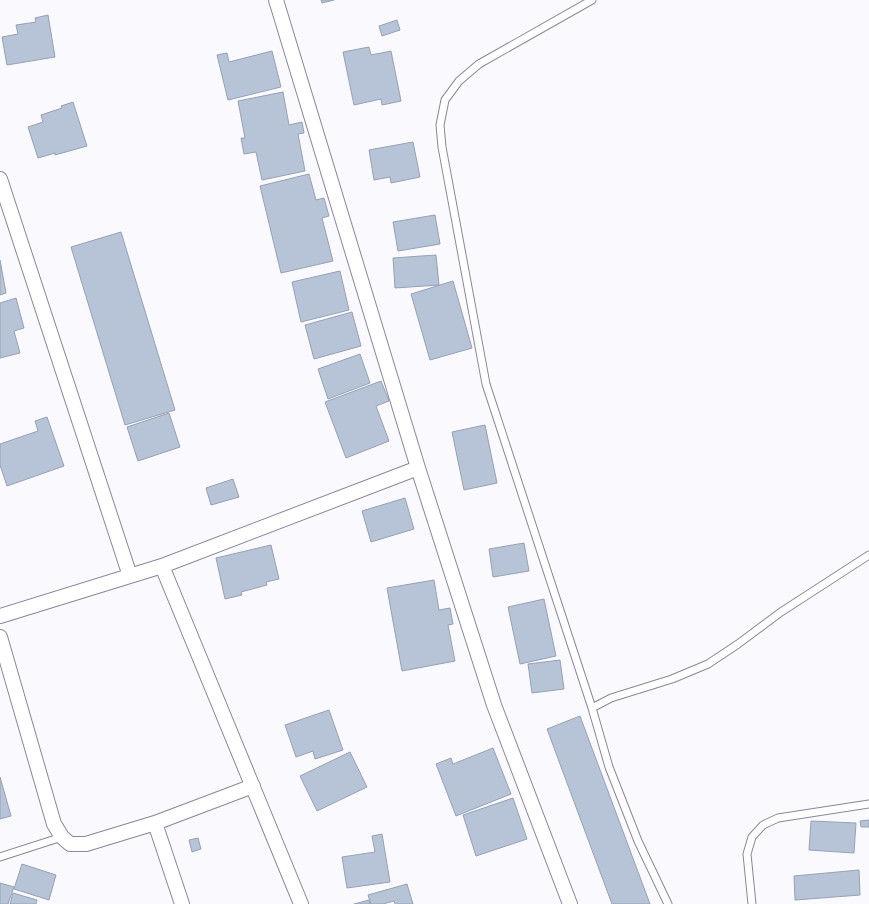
<svg xmlns="http://www.w3.org/2000/svg" width="869" height="904" viewBox="0 0 869 904" font-family="Merriweather,serif">
  <style>
    .building { fill: #b7c4d7; stroke: #96a1b4 }
    .lines { fill: none; stroke-linecap: round; stroke-linejoin: round }
    .service-casing { stroke: #89879b; stroke-width: 9 }
    .minor-casing { stroke: #89879b; stroke-width: 16 }
    .service { stroke: #fff; stroke-width: 7 }
    .minor { stroke: #fff; stroke-width: 14 }
  </style>
  <rect width="100%" height="100%" fill="#f9f9fe"/>
  <path class="building" d="M321 0H334L322 3Z
    M48 15 55 57 7 65 2 37 18 34 16 25 36 22 35 18Z
    M397 20 400 30 382 36 379 26Z
    M369 47 371 55 391 51 401 101 382 105 381 99 354 105 343 52Z
    M272 51 281 87 228 100 217 55 227 53 229 62Z
    M283 92 289 125 302 122 304 133 298 134 305 171 262 180 256 152 244 154 241 138H245L238 101Z
    M73 102 87 146 55 155V153L38 158 28 127 43 122 41 115 62 108 61 106Z
    M413 142 420 177 391 183 390 177 374 180 369 150Z
    M309 174 316 200 324 198 329 216 322 218 333 261 281 273 260 186Z
    M435 215 440 244 398 251 393 222Z
    M121 232 175 410 125 425 71 247Z
    M436 255 439 285 395 288 393 258Z
    M0 260 6 293 0 295Z
    M340 271 349 310 301 322 292 282Z
    M453 281 472 348 430 360 411 294Z
    M16 298 24 328 14 331 20 353 0 358V303Z
    M352 312 361 346 314 359 305 325Z
    M360 354 370 383 328 399 318 369Z
    M381 381 389 401 376 406 389 441 346 458 325 402Z
    M169 413 180 447 138 461 127 427Z
    M47 417 64 466 7 486 0 465V444L38 431 35 421Z
    M485 425 497 483 464 490 452 432Z
    M233 479 239 497 211 505 206 488Z
    M405 498 414 529 371 542 362 511Z
    M524 543 529 571 493 577 489 549Z
    M271 545 279 579 266 582 267 585 241 592 242 595 225 599 216 558Z
    M434 580 439 610 450 608 453 624 448 625 455 661 402 671 387 588Z
    M544 599 556 656 520 664 508 607Z
    M560 660 564 689 532 693 528 664Z
    M329 710 343 750 315 759 313 751 296 757 285 725Z
    M580 716 650 904H612L547 729Z
    M493 748 511 794 456 816 436 764 451 758 453 764Z
    M350 752 367 787 317 811 300 776Z
    M0 777 11 816 0 819Z
    M513 798 527 839 476 856 463 815Z
    M869 820V827H861L860 821Z
    M811 821 856 823 854 853 809 850Z
    M382 834 390 882 347 888 342 857 375 852 372 836Z
    M198 838 201 849 192 852 189 840Z
    M22 864 56 875 49 900 14 889Z
    M859 870 860 895 795 900 794 876Z
    M0 883 14 887 8 904H0Z
    M407 884 413 904H395L394 901 383 904H371L368 895Z
    M13 893 37 900 36 904H10Z
    M369 900 370 904H354Z"/>
  <g class="lines">
    <g class="service-casing">
      <path id="service" d="M592 0 479 64 459 81 445 100 440 125 442 147 486 384 592 708 609 767 638 841 668 904
        M592 708 611 698 672 679 708 664 738 644 781 612 869 555
        M0 857 62 837
        M752 904 747 854 752 837 763 825 778 818 869 804"/>
    </g>
    <g class="minor-casing">
      <path id="minor" d="M276 0 418 468 494 705 570 904
        M0 179 130 576
        M162 566 418 468
        M0 616 162 566 301 904
        M0 637 54 824 62 837 70 844H86L155 823 253 786
        M155 823 182 904"/>
    </g>
    <use href="#service" class="service"/>
    <use href="#minor" class="minor"/>
  </g>
</svg>
